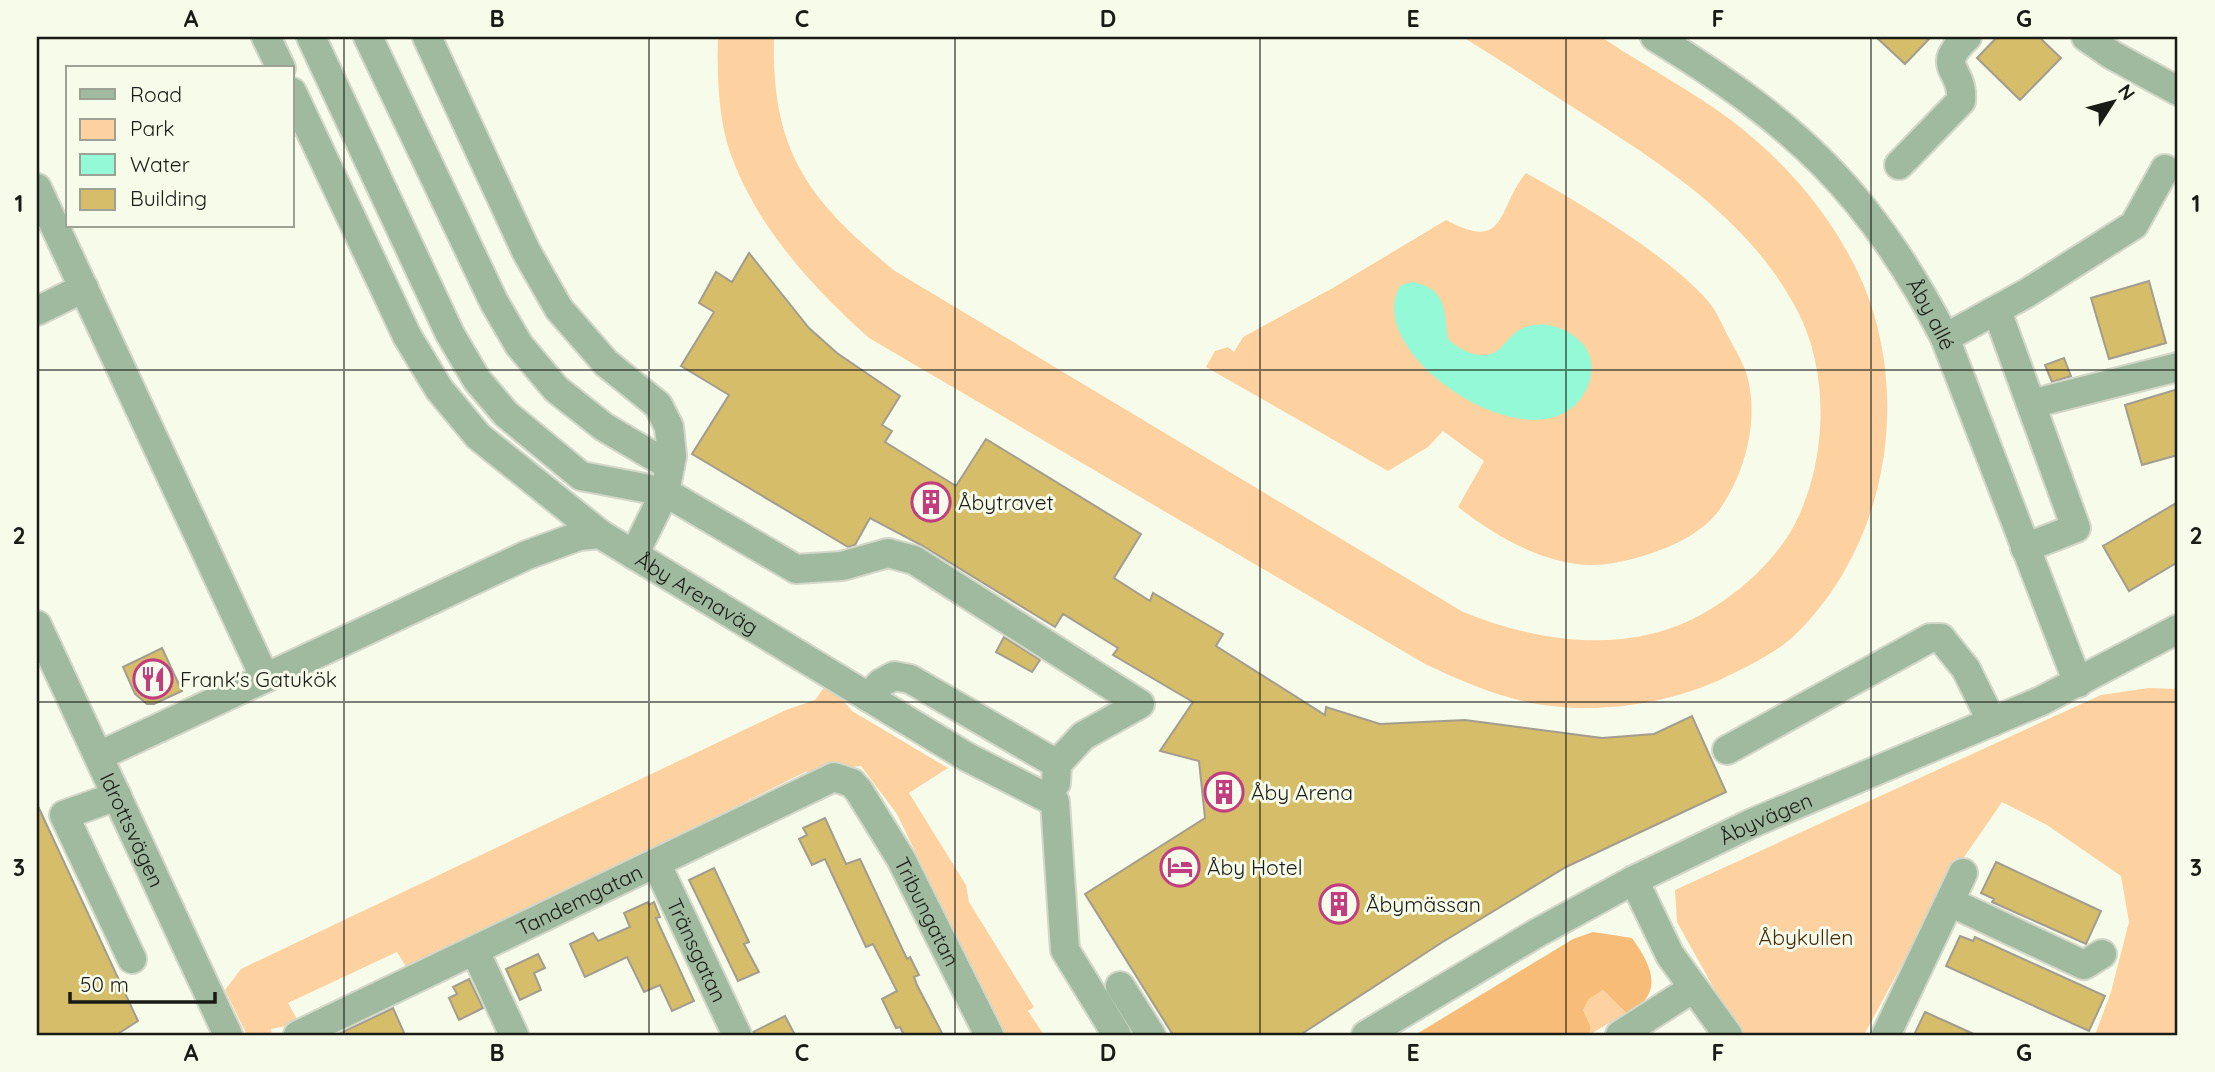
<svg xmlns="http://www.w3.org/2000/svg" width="2215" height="1072" viewBox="0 0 2215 1072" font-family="Quicksand,sans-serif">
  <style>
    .green { fill: #fed1a1 }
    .forest { fill: #f8bc79 }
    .water { fill: #93f9d6 }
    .building { fill: #d5bd69; stroke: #a29d8e; stroke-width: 2 }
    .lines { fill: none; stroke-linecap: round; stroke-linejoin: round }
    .minor-casing { stroke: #d3d7c8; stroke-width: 32 }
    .minor { stroke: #9fba9e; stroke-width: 28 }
    .grid { fill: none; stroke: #191b15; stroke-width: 2; stroke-opacity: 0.55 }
    .labels { text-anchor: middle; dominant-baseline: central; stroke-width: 6; stroke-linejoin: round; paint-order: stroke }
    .street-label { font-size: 21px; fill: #191b15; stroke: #f7fbea }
    .poi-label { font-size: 21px; fill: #191b15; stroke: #f7fbea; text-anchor: start }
    .park-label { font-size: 21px; fill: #442c0f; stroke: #f7fbea }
    .neatline { fill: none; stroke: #191b15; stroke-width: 2.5 }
    .grid-label { font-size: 23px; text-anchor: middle; font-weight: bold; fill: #191b15 }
  </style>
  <rect width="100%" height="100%" fill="#f7fbea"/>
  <path class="green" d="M718 37H774C771 152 809 201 895 271L1463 612C1530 639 1610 653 1679 625 1721 609 1768 570 1791 531 1827 468 1831 376 1798 312 1753 225 1675 173 1596 122 1552 94 1508 65 1463 37 1495 37 1527 37 1559 37 1571 37 1587 34 1598 37 1607 39 1617 48 1626 53 1651 68 1677 84 1702 100 1771 144 1832 210 1864 286 1911 401 1886 544 1798 632 1777 653 1748 666 1722 679 1665 705 1589 716 1527 702 1491 694 1459 680 1425 664L869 338C812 287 754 224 729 149 718 115 717 72 718 37Z
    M1526 173C1580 203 1668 255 1708 301 1717 311 1723 327 1729 338 1734 348 1740 357 1744 367 1762 412 1746 475 1717 513 1698 536 1667 549 1639 557 1619 563 1597 567 1576 564 1531 557 1493 534 1458 507L1484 461 1443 431 1428 447 1388 471 1206 367 1215 351 1228 347 1234 352 1243 337 1331 289 1446 220C1508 253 1496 209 1526 173Z
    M825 686 836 692 852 711 948 768 909 793 966 885 969 902 1034 1007 1028 1011 1044 1035H1004L897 814 861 766 805 772 408 970 397 952 288 1003 297 1019 286 1026 271 1029 272 1035H247L225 990 241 969 786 710 815 700Z
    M2149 688 2178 689V1035H2095L2111 992 2129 922 2121 876 2047 825 2002 802 1943 888 1864 1035H1740L1677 922 1675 890 2101 695Z
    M1603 990 1626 1013 1589 1035 1591 1027 1583 1010 1589 999Z"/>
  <path class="forest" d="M1593 932 1632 938C1644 955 1661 980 1645 1000 1641 1005 1631 1009 1626 1013L1603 990 1589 999 1583 1010 1591 1027 1589 1035H1415L1573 939Z"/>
  <path class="water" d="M1413 282C1447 289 1444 310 1448 339 1458 349 1477 359 1491 354 1501 351 1507 339 1515 333 1535 317 1566 325 1582 343 1592 354 1594 369 1589 383 1552 483 1355 355 1401 285Z"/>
  <path class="building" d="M1876 37H1931L1905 64Z
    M1997 37H2039L2061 58 2020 100 1977 58Z
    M749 253 809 328 837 353 900 396 882 425 892 431 885 442 956 486 986 439 1141 534 1114 578 1150 601 1153 593 1223 634 1216 646 1325 715 1326 707 1380 724 1465 720 1602 738 1654 734 1692 716 1726 792 1566 867 1441 943 1300 1035H1173L1085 894 1205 818 1199 761 1160 751 1193 702 1113 655 1118 648 1063 614 1055 627 923 546 870 518 855 545 848 547 692 454 729 395 681 366 714 312 699 303 716 272 732 282Z
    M2149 281 2166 343 2109 359 2091 298Z
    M2064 358 2071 376 2052 382 2045 365Z
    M2178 389V455L2142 465 2125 405Z
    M2178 502V562L2129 591 2103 546Z
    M1004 637 1040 660 1032 672 996 652Z
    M162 648 182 691 154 704H147L135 694 123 667Z
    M37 804 138 1021 116 1035H37Z
    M825 818 846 864 860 859 907 959 910 957 919 975 914 977 917 985 943 1035H904L900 1027 896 1028 882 999 897 991 873 944 866 947 825 859 812 865 799 839 807 835 803 828Z
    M1996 862 2101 911 2086 944 1992 902 1994 899 1981 893Z
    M714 868 749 942 744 944 759 972 738 981 689 880Z
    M648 902 649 905 654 902 660 917 656 918 694 1001 672 1011 660 985 644 992 627 957 585 977 570 944 593 933 598 941 630 927 624 913Z
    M1960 936 1973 941 1975 937 2105 996 2089 1031 1946 966Z
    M538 954 545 968 534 973 541 990 520 1000 506 969Z
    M469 979 483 1008 459 1020 449 998 457 994 453 987Z
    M393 1008 405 1035H336L383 1013Z
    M1925 1012 1945 1021 1976 1035H1914Z
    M785 1016 795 1035H753V1032Z"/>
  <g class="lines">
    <g class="minor-casing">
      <g id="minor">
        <path d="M266 37 281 68"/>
        <path d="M311 37 450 334 477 380 506 414 581 476 665 492 796 569 842 566 888 553 914 560 1140 704 1083 736 1057 764"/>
        <path d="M368 37 494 302 519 345 556 389 604 427 670 466"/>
        <path d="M427 37 526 251 559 309 606 363 658 405 669 427 672 456 665 492 634 555"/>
        <path id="s1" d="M1655 37C1793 121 1871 193 1945 338L2078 683"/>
        <path d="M2086 37 2112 55 2178 91"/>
        <path d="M292 92 407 336 439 389 478 436 600 534"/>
        <path d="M1899 165 1961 101C1964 67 1933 69 1967 37"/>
        <path d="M37 188 265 678"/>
        <path d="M37 311 84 288"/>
        <path d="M1997 311 2076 528 2025 548"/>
        <path d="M1945 338 2027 293 2134 225 2165 169"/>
        <path d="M2031 404 2178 367"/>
        <path id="s2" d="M37 625 228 1035"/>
        <path d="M868 697 881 683 894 676 910 679 1057 764 1056 783"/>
        <path d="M1727 750 1930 638H1941L1966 669 1992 722"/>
        <path id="s3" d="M99 756 527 555 579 536 600 534 967 757 1055 802 1065 950 1117 1035"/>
        <path d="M117 796 64 815 132 959"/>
        <path id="s4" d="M657 865 737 1035"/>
        <path d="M1634 880 1670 955 1728 1035"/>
        <path d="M1950 902 2084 965 2102 954"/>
        <path d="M475 951 514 1035"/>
        <path d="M1120 986 1151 1035"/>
        <path id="s5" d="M298 1035 834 777 852 783 859 791 901 859 989 1035"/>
        <path id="s6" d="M1366 1035 1537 933 1634 880 1750 824 2041 701 2178 629"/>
        <path d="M1620 1035 1684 994 1695 992"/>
        <path d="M1886 1035 1963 873"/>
      </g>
    </g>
    <use href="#minor" class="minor"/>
  </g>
  <path class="grid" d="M344 37V1035M649 37V1035M955 37V1035M1260 37V1035M1566 37V1035M1871 37V1035M37 370H2178M37 702H2178"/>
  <defs>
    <g id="building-ring" transform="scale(2.0125)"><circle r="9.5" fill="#f7fbea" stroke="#c23d80" stroke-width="1.5"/><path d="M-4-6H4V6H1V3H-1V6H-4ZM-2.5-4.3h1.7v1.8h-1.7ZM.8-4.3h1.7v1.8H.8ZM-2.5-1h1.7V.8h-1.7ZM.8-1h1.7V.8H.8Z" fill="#c23d80"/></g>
    <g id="restaurant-ring" transform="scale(2.0125)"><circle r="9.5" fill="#f7fbea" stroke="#c23d80" stroke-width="1.5"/><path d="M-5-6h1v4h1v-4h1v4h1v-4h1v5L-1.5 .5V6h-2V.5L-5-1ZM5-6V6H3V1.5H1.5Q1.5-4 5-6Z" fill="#c23d80"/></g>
    <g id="hotel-ring" transform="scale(2.0125)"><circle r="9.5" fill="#f7fbea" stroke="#c23d80" stroke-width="1.5"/><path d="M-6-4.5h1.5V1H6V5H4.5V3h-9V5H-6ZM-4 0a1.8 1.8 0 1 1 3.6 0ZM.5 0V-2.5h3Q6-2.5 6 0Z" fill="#c23d80"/></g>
  </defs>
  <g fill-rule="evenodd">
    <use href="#building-ring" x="931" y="502"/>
    <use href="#restaurant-ring" x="153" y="679"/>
    <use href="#building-ring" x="1224" y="792"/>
    <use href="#hotel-ring" x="1180" y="867"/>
    <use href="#building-ring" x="1339" y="904"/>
  </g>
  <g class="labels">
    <g class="street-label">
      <text stroke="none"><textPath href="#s1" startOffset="397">Åby allé</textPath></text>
      <text stroke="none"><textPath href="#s3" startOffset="663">Åby Arenaväg</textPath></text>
      <text stroke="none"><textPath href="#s6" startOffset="455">Åbyvägen</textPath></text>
      <text stroke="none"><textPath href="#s2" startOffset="226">Idrottsvägen</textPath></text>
      <text stroke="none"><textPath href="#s5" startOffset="312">Tandemgatan</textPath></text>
      <text stroke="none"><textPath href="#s5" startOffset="763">Tribungatan</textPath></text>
      <text stroke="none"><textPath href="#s4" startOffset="94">Tränsgatan</textPath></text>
    </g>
    <g class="poi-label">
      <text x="958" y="502">Åbytravet</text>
      <text x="180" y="679">Frank's Gatukök</text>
      <text x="1251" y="792">Åby Arena</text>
      <text x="1207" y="867">Åby Hotel</text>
      <text x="1366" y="904">Åbymässan</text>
    </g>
    <g class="park-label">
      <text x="1806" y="937">Åbykullen</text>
    </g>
  </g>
  <rect width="2215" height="1072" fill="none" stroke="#f7fbea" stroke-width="77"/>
  <rect x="66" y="66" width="228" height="161" fill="#f7fbea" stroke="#9ea195" stroke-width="2"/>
  <rect x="80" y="89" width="35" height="10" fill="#9fba9e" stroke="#9ea195" stroke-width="2"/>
  <text x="130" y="102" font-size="21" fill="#191b15">Road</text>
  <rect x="80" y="119" width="35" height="21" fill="#fed1a1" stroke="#9ea195" stroke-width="2"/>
  <text x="130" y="136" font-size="21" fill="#191b15">Park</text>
  <rect x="80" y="154" width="35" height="21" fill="#93f9d6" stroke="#9ea195" stroke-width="2"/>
  <text x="130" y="172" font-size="21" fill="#191b15">Water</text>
  <rect x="80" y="189" width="35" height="21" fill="#d5bd69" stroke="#9ea195" stroke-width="2"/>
  <text x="130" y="206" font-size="21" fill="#191b15">Building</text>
  <g transform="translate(2113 102) rotate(54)" stroke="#f7fbea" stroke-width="5" paint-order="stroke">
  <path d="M0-5L12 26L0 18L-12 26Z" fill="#191b15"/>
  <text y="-10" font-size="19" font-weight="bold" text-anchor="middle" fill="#191b15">N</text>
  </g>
  <path d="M70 992v10h145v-10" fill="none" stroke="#191b15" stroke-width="3.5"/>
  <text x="80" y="992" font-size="21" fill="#191b15" stroke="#f7fbea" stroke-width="5" paint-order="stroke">50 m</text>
  <rect x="38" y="38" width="2138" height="996" class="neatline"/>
  <g class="grid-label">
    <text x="191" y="27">A</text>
    <text x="497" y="27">B</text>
    <text x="802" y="27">C</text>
    <text x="1108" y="27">D</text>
    <text x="1413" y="27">E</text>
    <text x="1718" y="27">F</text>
    <text x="2024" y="27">G</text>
    <text x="19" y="212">1</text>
    <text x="2196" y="212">1</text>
    <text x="19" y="544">2</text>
    <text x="2196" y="544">2</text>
    <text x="19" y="876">3</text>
    <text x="2196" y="876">3</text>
    <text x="191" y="1061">A</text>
    <text x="497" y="1061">B</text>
    <text x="802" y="1061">C</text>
    <text x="1108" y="1061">D</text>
    <text x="1413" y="1061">E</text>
    <text x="1718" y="1061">F</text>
    <text x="2024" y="1061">G</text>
  </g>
</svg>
